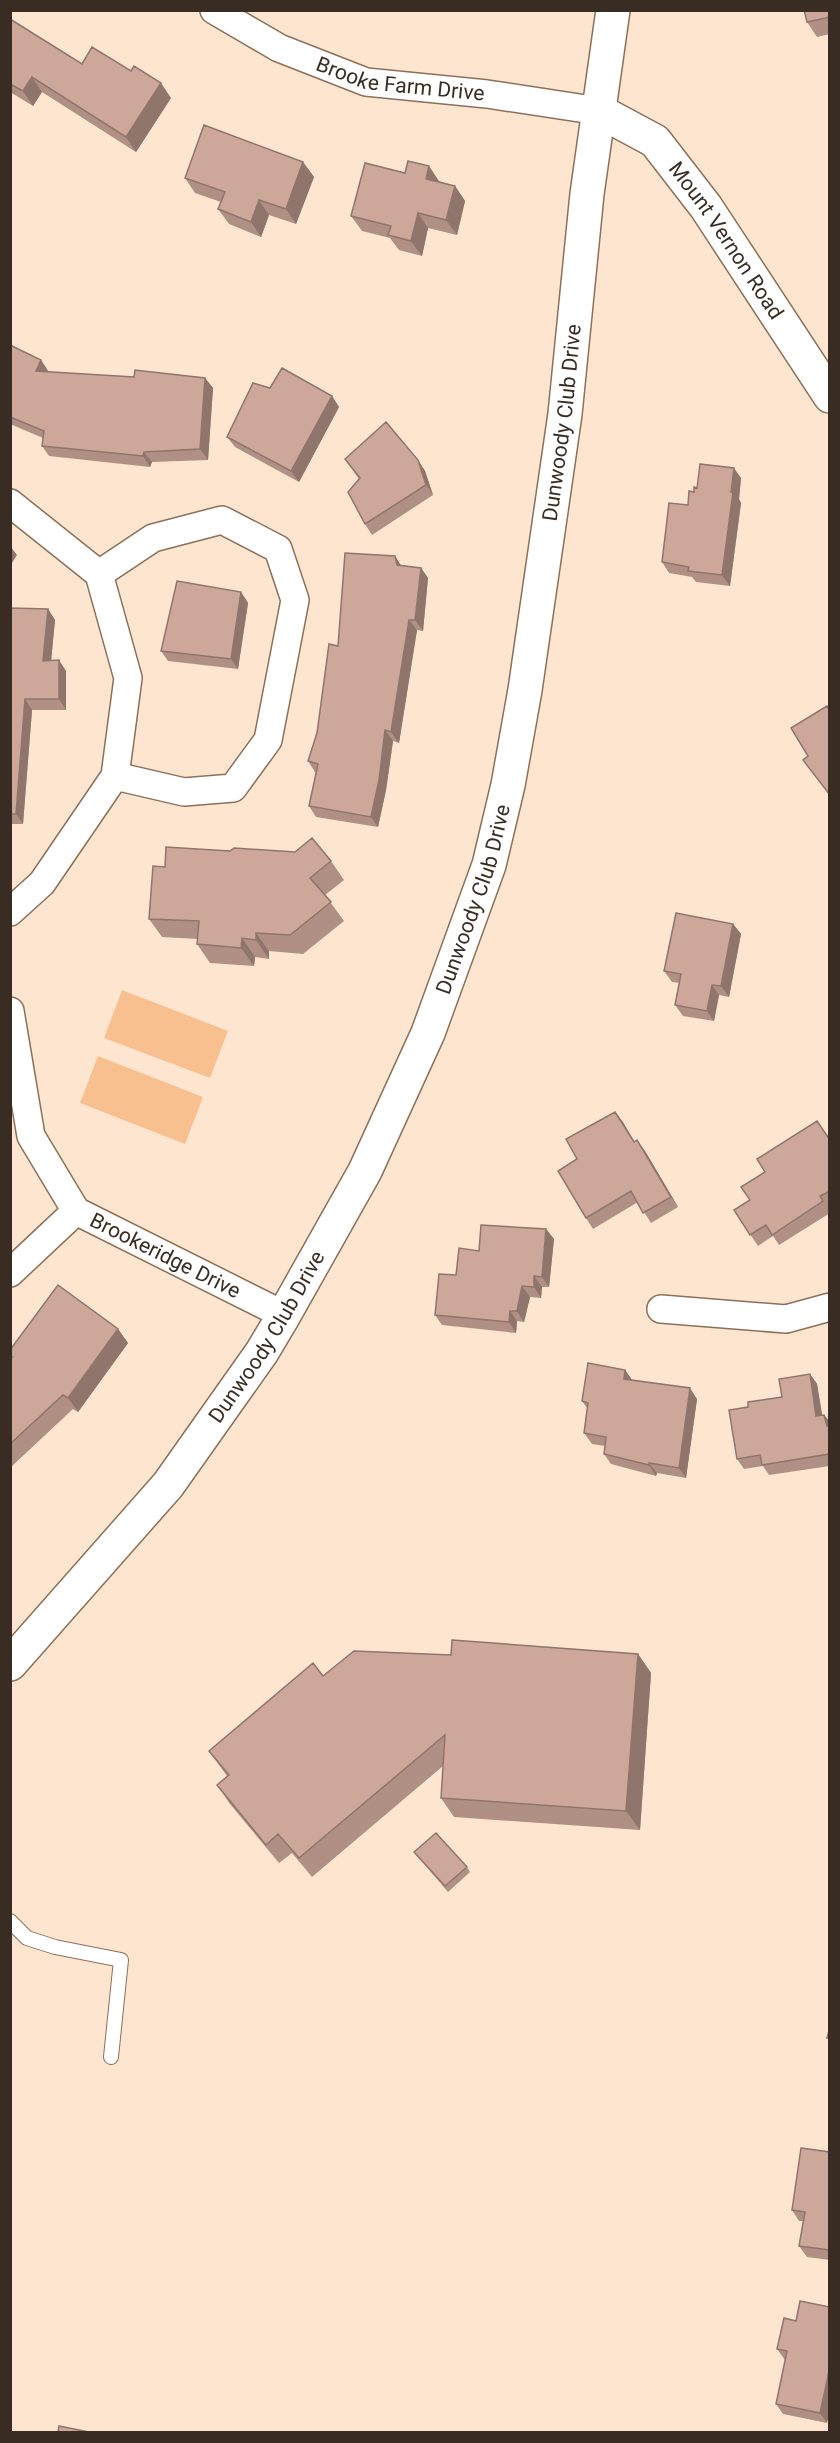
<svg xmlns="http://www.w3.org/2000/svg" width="840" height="2443" viewBox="0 0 840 2443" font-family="Roboto,sans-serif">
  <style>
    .garden { fill: #f9c08f }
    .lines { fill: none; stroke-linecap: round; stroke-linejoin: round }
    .lane-casing { stroke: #8c7059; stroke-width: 16 }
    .street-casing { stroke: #8c7059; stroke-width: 30 }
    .secondary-casing { stroke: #8c7059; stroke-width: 36 }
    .lane { stroke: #fff; stroke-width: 14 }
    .street { stroke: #fff; stroke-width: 27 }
    .secondary { stroke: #fff; stroke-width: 33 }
    .wall { fill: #b09084 }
    .shaded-wall { fill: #90756c }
    .building { fill: #cda79a; stroke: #90756c; stroke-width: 1.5 }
    .labels { text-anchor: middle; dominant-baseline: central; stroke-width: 5; stroke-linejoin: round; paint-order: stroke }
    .street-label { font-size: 21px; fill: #392d23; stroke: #fff }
  </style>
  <rect width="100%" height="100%" fill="#fee5d0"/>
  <path class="garden" d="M122 990 228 1031 210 1078 104 1038Z
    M98 1056 203 1097 185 1144 80 1103Z"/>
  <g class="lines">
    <g class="lane-casing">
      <path id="lane" d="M10 1921 27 1938 55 1947 121 1960 111 2057"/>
    </g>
    <g class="street-casing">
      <g id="street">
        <path id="s1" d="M214 10 279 48 366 82 487 94 599 111"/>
        <path d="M10 503 99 574 128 678 115 776 42 883 10 912"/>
        <path d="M99 574 153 538 222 520 278 549 295 600 268 740 233 788 184 792 115 776"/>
        <path id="s2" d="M10 1011 31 1136 76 1211 284 1315"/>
        <path d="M10 1273 76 1211"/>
        <path d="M661 1309 786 1319 830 1307"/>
      </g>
    </g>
    <g class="secondary-casing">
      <g id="secondary">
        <path id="s3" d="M599 111 655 141 706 207 830 396"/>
        <path id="s4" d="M10 1664 168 1485 262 1352 284 1315 365 1171 428 1033 489 865 508 785 525 690 565 414 587 194 613 10"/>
      </g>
    </g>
    <use href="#lane" class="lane"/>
    <use href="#street" class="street"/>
    <use href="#secondary" class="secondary"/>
  </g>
  <path class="wall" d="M830 10V34L817 37 807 22Z
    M10 19 82 64 171 98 136 152 42 92 33 106 10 92Z
    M303 162 314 177 296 224 269 215 261 237 229 224 218 209 221 202 195 193 185 178Z
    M439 181 455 186 465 201 457 235 428 228 422 256 399 250 390 238 362 231 351 216Z
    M10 345 41 360 48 371V372L134 377 205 378 213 388 208 460 152 462 150 467 49 456 42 446 43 438 10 424Z
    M270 388 332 396 339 407 299 482 235 447 227 437Z
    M345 459 418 460 425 471 433 495 372 535 365 524 359 479Z
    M741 478 739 499 741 503 730 586 696 582 692 577 669 573 662 562 694 492 697 488Z
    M395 556 401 566 421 568 428 578 423 631 417 630 399 743 393 741 386 790 378 827 316 817 309 806 316 772H315L308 761 317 733 338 646Z
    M241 592 248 603 238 669 168 661 161 651Z
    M10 608 48 609 55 620 51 661 66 671V710H32L23 824H10Z
    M331 861 344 880 325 895 344 921 303 954 269 951V959L255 957 254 966 210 963 197 944 198 939 162 937 149 919 165 867Z
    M733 924 741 934 729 997 719 995 714 1021 683 1016 675 1005 680 983 672 982 664 971Z
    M615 1112 634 1142 645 1151 678 1207 651 1223 638 1202 593 1229 586 1218 577 1159Z
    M830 1140V1206L828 1207 830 1210V1213L779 1245 773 1236 758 1246 734 1210 750 1200Z
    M546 1229 554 1239 549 1287H542L541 1298 530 1297 524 1322 517 1321 516 1333 442 1325 435 1315 456 1275 479 1251Z
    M118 1329 128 1343 78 1412 73 1409 10 1468V1350Z
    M625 1370 632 1380 697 1399 686 1478 657 1473 656 1476 611 1464 604 1454 605 1446 592 1444 584 1433 587 1408 582 1401Z
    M810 1374 817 1384 822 1415H824L830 1422V1466L769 1475 763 1466 744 1469 737 1459 748 1407 782 1397Z
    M638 1654 651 1673 640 1830 454 1817 441 1798 443 1766 312 1877 292 1853 279 1863 230 1804 217 1785 227 1776 209 1751 323 1676 451 1655Z
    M414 1852 467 1867 470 1872 448 1892Z
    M830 2152V2260L807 2257 799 2246 803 2221H799L792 2210Z
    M796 2321 827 2423 783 2414 776 2404 785 2360 777 2349Z"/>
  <path class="shaded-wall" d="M32 77 42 92 33 106 23 91Z
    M161 83 171 98 136 152 126 137Z
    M303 162 314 177 296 224 286 209Z
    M429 166 439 181 436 194 426 179Z
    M455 186 465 201 457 235 446 220Z
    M259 200 269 215 261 237 251 222Z
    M418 213 428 228 422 256 411 241Z
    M41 360 48 371 44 382 36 371Z
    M205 378 213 388 208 460 200 449Z
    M332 396 339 407 299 482 291 471Z
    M144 452 152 462 150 467 143 456Z
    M418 460 425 471 433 495 426 485Z
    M734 468 741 478 739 499 741 503 730 586 722 575Z
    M10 546 17 555 10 566Z
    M395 556 402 567 397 565Z
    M421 568 428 578 423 631 415 620Z
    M241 592 248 603 238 669 231 659Z
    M48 609 55 620 50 672 43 661Z
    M409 620 417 630 399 743 391 732Z
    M59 660 66 671V710L59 699Z
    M25 699 32 710 23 824 16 814Z
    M385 730 393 741 386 790 378 827 371 817Z
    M733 924 741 934 729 997 721 986Z
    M256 933 269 951V959L256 940Z
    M242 938 255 957 254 966 241 948Z
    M712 985 719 995 714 1021 707 1011Z
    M615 1112 623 1122 641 1153 634 1142Z
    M637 1140 645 1151 678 1207 671 1197Z
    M546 1229 554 1239 549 1287 542 1277Z
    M534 1276 542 1287 541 1298 534 1287Z
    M522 1286 530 1297 524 1322 517 1311Z
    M510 1311 517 1321 516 1333 509 1322Z
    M118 1329 128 1343 78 1412 68 1398Z
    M625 1370 632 1380 624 1379Z
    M810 1374 817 1384 824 1426 816 1416Z
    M690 1388 697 1399 686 1478 679 1468Z
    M824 1415 830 1422V1430L827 1426Z
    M649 1463 657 1473 656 1476 649 1465Z
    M638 1654 651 1673 640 1830 626 1811Z
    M830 2367V2412L827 2423 820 2413Z"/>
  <path class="building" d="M804 10H830V17L807 22Z
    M10 19 82 64 92 47 131 71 134 66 161 83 126 137 32 77 23 91 10 84Z
    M204 125 303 162 286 209 259 200 251 222 218 209 225 192 185 178Z
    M408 161 429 166 426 179 455 186 446 220 418 213 411 241 388 235 391 226 351 216 365 163 405 173Z
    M10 345 41 360 36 371 134 377 135 370 205 378 200 449 144 452 143 456 42 446 44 431 10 417Z
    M282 368 332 396 291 471 227 437 253 383 270 388Z
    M386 422 418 460 426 485 365 524 348 492 360 478 345 459Z
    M700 464 734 468 731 492H733L722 575 688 571 689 567 662 562 669 503 688 505 689 491 694 492V487L697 488Z
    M345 553 395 556 397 565 421 568 415 620H409L391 732 385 730 379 780 371 817 309 806 318 764 308 761 317 733 329 644 338 646Z
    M177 581 241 592 231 659 161 651Z
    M10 608 48 609 43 661 59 660V699H25L16 814H10Z
    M827 706 830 709V795L803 760 808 756 791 728Z
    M312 838 331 861 310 878 331 902 290 935 256 933V940L242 938 241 948 197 944 199 921 149 919 153 866 165 867 166 847 230 851 234 848 295 852Z
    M676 913 733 924 721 986 712 985 707 1011 675 1005 681 974 664 971Z
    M615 1112 634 1142 637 1140 671 1197 643 1213 631 1191 586 1218 558 1171 577 1159 566 1139Z
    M817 1121 830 1140V1191L820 1196 823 1201 772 1235 766 1225 750 1235 734 1210 750 1200 741 1187 765 1172 757 1159Z
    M481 1225 546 1229 542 1277 534 1276V1287L522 1286 517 1311H510L509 1322 435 1315 439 1274 456 1275 459 1248 479 1251Z
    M58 1285 118 1329 68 1398 63 1395 10 1444V1358L12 1357 10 1356V1350Z
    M588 1363 625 1370 624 1379 690 1388 679 1468 649 1463V1465L604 1454 606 1437 584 1433 588 1403 582 1401Z
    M810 1374 816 1416 824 1415 827 1426H830L829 1454 762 1465 760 1455 737 1459 729 1410 748 1407V1402L782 1397 779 1379Z
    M452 1640 638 1654 626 1811 441 1798 445 1735 299 1858 278 1834 266 1845 217 1785 229 1775 209 1751 313 1663 323 1676 354 1651 451 1655Z
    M436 1833 467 1867 445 1886 414 1852Z
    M830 2027V2038H827Z
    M801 2148 830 2152V2250L799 2246 805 2212 792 2210Z
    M800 2301 830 2307V2367L820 2413 776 2404 787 2351 777 2349 784 2318 796 2321Z
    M59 2426 94 2433H58Z"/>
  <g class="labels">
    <g class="street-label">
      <text stroke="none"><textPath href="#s1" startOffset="202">Brooke Farm Drive</textPath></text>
      <text stroke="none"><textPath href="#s3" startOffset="186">Mount Vernon Road</textPath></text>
      <text stroke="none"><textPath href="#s4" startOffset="1389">Dunwoody Club Drive</textPath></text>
      <text stroke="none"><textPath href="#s4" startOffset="903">Dunwoody Club Drive</textPath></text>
      <text stroke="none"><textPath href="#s2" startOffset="314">Brookeridge Drive</textPath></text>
      <text stroke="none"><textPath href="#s4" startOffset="417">Dunwoody Club Drive</textPath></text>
    </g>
  </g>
  <rect width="840" height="2443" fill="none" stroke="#392d23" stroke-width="24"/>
</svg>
